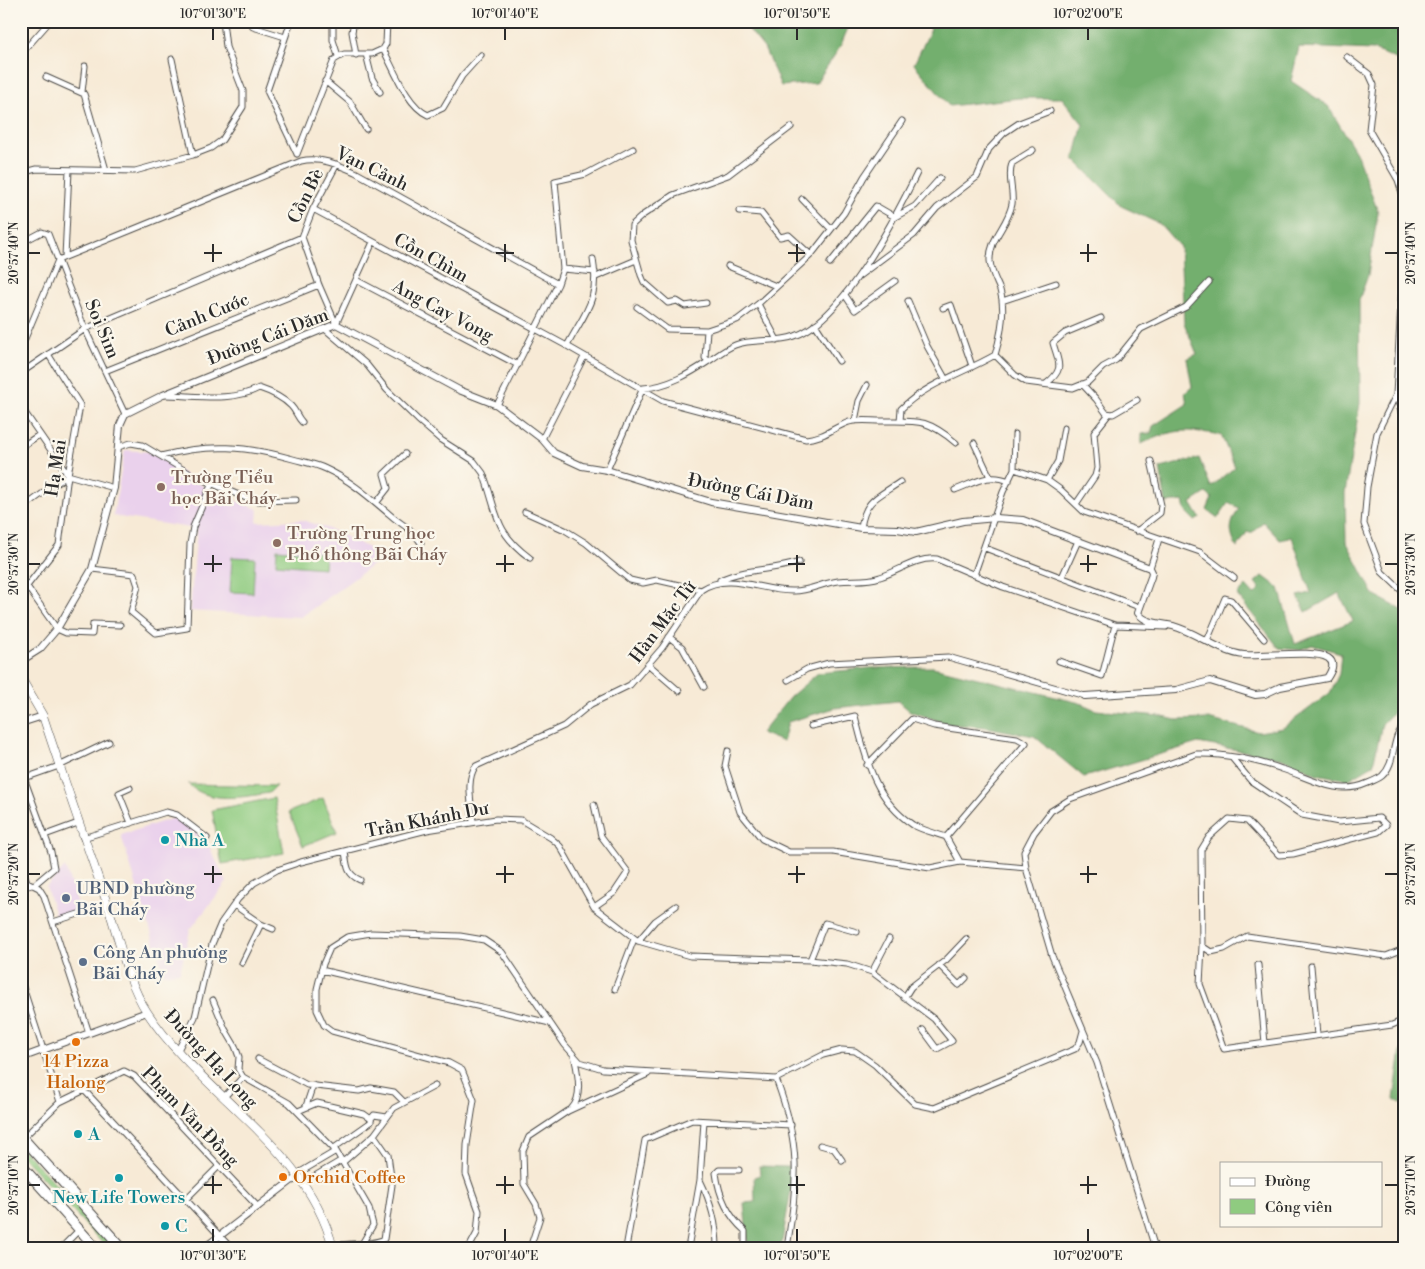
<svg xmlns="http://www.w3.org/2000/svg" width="1425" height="1269" viewBox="0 0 1425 1269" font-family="'Libre Bodoni',serif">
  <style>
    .built { fill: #ead1ec }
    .green { fill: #8fcb80; stroke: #5d7b56 }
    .forest { fill: #73af6e; stroke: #4f6d4c }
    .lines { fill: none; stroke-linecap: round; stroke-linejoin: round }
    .minor-casing { stroke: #4a4845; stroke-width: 7 }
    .tertiary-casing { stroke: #4a4845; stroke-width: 8 }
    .secondary-casing { stroke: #4a4845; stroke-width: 9 }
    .primary-casing { stroke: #4a4845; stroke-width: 11 }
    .minor { stroke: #fff; stroke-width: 5 }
    .tertiary { stroke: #fff; stroke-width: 6 }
    .secondary { stroke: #fff; stroke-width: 8 }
    .primary { stroke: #fff; stroke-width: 9 }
    .ticks { fill: none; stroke: #2b2b2b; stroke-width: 2 }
    .education-dot { fill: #8d6e63; stroke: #fbf7ec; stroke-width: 2 }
    .culture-dot { fill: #0f9aa8; stroke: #fbf7ec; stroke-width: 2 }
    .service-dot { fill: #5c6f8a; stroke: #fbf7ec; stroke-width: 2 }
    .food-dot { fill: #e8710a; stroke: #fbf7ec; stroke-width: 2 }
    .labels { text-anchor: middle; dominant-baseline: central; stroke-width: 4.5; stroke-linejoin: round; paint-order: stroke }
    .street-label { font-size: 18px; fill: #2b2b2b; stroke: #fbf7ec }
    .education-label { font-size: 18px; fill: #785e54; stroke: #fbf7ec; text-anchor: start }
    .culture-label { font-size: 18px; fill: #0d838f; stroke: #fbf7ec; text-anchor: start }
    .service-label { font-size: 18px; fill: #4e5e75; stroke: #fbf7ec; text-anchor: start }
    .food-label { font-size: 18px; fill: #c56008; stroke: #fbf7ec }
    .neatline { fill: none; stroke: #2b2b2b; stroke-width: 2 }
    .ticks-label { font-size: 12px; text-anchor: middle; fill: #2b2b2b }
  </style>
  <rect width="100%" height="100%" fill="#fbf7ec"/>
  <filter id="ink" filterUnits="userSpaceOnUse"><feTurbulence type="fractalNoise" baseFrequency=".02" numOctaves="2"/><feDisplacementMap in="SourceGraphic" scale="10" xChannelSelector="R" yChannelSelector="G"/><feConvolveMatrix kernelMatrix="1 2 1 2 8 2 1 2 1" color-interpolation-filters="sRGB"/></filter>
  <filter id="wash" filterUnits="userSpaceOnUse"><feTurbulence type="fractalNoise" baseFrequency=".0096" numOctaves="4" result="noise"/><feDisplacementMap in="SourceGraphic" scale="20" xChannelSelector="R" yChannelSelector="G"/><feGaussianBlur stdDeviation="1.12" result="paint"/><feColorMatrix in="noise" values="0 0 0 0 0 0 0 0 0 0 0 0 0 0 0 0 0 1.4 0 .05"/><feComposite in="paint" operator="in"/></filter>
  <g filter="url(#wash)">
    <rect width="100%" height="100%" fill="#f7ead6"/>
    <path class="built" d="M125 450 150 452 212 492 258 509 257 522 302 520 332 530 385 556 301 617 190 611 197 529 113 516Z
      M177 817 205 839 227 882 190 930 180 972 164 974 121 835Z
      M65 867 80 910 56 918 46 887Z"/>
    <path class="green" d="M277 549 325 553 324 568 276 564Z
      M232 557 255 558 253 593 230 592Z
      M188 784 276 786 269 793C243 797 209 804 188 784Z
      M274 798 284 853 222 864 212 810Z
      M323 798 337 832 303 846 289 812Z
      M21 1147 114 1248H107L21 1155Z"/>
    <path class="forest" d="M742 21H851L840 47 816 83 781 86 764 48Z
      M921 21H1404V74L1403 62 1374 50 1299 47 1291 81 1328 106 1356 152 1378 212 1368 275 1359 300 1360 403 1345 493 1346 541 1374 595 1404 611V701L1382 724 1373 765 1348 780 1317 774 1282 758 1198 743 1084 777 1034 736 986 727 948 724 910 711 898 701 835 708 788 722 783 742 761 733 790 697 818 673 870 668 933 667 1080 703 1096 710 1159 716 1176 720 1208 719 1259 732 1283 728 1330 693 1339 674 1341 653 1312 645 1299 650 1279 648 1237 595 1246 586 1254 595 1260 589 1255 582 1263 576 1279 588 1295 644 1353 621 1339 593 1306 612 1298 596 1311 593 1292 537 1280 540 1263 522 1253 532H1247L1237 548C1228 531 1230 524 1239 508L1228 503 1218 518 1207 510 1212 498 1206 493 1191 503 1200 518 1195 521 1185 511 1183 501 1166 503 1160 468 1199 458 1211 487 1235 467 1221 435C1184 429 1176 428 1141 444V434L1151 433 1153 426 1187 404 1185 393 1192 387 1187 359 1197 354 1184 323 1180 247 1160 224 1121 206 1074 159 1083 124 1062 98H1019L949 106 914 64 931 29Z
      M1404 91V133L1399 122Z
      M1404 1048V1105L1394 1099 1401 1050Z
      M759 1166 789 1167 793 1178 781 1248H748L744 1203 755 1202 754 1177 760 1175Z"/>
  </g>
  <g filter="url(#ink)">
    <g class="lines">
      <g class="minor-casing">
        <path id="minor" d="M291 21 267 91 297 154
          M354 21 352 32 356 55
          M333 26V40L338 56
          M253 27 285 37
          M383 49C394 69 407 106 428 115L443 108 462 76 481 55
          M21 54 50 21
          M366 54 372 78 380 92
          M1347 57 1369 74 1374 85 1369 130 1398 180 1404 199
          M172 59 193 155
          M46 77 84 94 106 170
          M325 81 350 102 366 129
          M82 92 85 66
          M297 154 334 60 344 54H372L383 49 386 44 387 21
          M21 173 36 169 135 171 193 155 211 148 222 140 243 107V91L226 47 223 21
          M802 199 831 229
          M313 209 567 346 663 401 806 439C826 437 832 428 849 422 859 419 871 421 881 421 918 421 926 418 956 443
          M739 211 761 213 780 237 789 235 811 255
          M21 243 42 232 48 234 85 329 125 414
          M1404 247 1396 395 1377 433 1367 487 1364 524 1382 572 1404 593
          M65 257 69 170
          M58 260 301 161C320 157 337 164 355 172L558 284 563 269 595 272
          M830 263 876 206 895 217 915 206 940 178
          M728 266 776 286
          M563 269 555 181 586 174 633 149
          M859 276 914 235 937 208 977 177 989 149 1004 133 1019 123 1050 111
          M596 277 636 260
          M356 280 518 365
          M845 295 855 310 895 281
          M908 301 927 346 945 378
          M1002 301 1056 283
          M706 303 685 306 677 301 668 303 644 282 641 275 631 240 632 225 643 215 673 195 728 175 791 127
          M758 304 777 340
          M637 307 667 329 707 330 737 320 758 304 811 255 844 213 864 177 902 121
          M943 308 951 305 972 366
          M336 324 319 285 302 237 313 209 337 164
          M336 324 373 242
          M815 324 839 361
          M325 329 367 365 387 390 418 420 441 440 474 461 483 473C498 512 493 531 530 558
          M707 330 705 358 709 361
          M567 346C585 312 600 300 593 259
          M21 348 58 260
          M995 355C1001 335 1006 310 1000 290 996 280 991 272 990 261 989 238 1008 226 1012 204 1014 190 1007 177 1012 163L1033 150
          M105 371 319 285
          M21 373 85 329 302 237
          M1046 384C1065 369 1059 364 1053 343L1065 333 1101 318
          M1082 384 1096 399 1106 413 1113 414 1137 400
          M164 395C194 395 231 403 259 388 271 392 282 397 291 406 296 411 297 417 302 422
          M1396 395 1404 422
          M497 405 558 284
          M21 407 68 475 114 488
          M855 421 859 401 867 385
          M900 421 901 409C927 383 964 373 995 355L1015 375 1026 382 1073 388 1088 382 1103 367 1116 360 1141 329 1186 307 1209 282
          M542 439 584 357
          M974 443 990 477
          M21 447 39 435
          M118 447 131 443 142 445 194 476 246 498 256 501 296 500
          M161 456C209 443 247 446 293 459 304 462 316 464 326 469 350 480 369 497 388 513 402 526 410 526 421 543
          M1014 469 1047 480 1061 490 1084 512 1200 552 1234 578
          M607 470 643 388C668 387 691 373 712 359 719 354 727 348 735 345 752 338 777 343 795 336 843 319 895 218 917 173
          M1047 480 1058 461 1064 428
          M955 490C974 483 989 472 1009 481
          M377 502 388 488 384 474 405 454
          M1076 504 1095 476 1097 468 1094 433 1109 414
          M21 509 68 475
          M525 512 565 530 586 543 630 580 643 583 657 580 701 590
          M861 528C865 499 878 497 900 482
          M1137 531 1160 513 1161 505 1151 461
          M985 548 1139 607
          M1150 568 1159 539
          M92 569 134 574 138 586 131 612 156 633 187 628 190 544 193 527 212 483
          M974 575 1003 492 1014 469 1015 434
          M1062 577 1078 541
          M21 578 57 629 66 633 92 634 93 624 120 625
          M720 580C745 568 773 571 799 562
          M27 586 59 545 68 475 80 405 48 354
          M669 637 682 647 704 687
          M1207 641 1225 598 1231 600 1264 639
          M1059 661 1102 676 1115 625
          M649 665 679 691
          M788 680 807 669 829 663 948 657 1085 696
          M811 726 855 716C866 759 874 799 913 825 922 830 935 833 946 837L960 862
          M728 751 725 766 740 812 762 839 789 852H833L930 868 960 862 1026 868
          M1232 758 1251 781 1302 815 1339 822 1379 818 1386 825 1378 832 1293 854 1279 855 1247 821 1229 819 1209 837 1201 850 1202 946 1211 952 1224 949 1247 936 1386 956 1404 949
          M867 765 912 719 934 726 1017 738 1026 743 946 837
          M22 779 59 766 109 742
          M130 788 119 793 131 823
          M473 822C472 806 465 779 476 766L564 726 591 704 630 685 662 648 701 590C729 571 762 592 794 591 809 591 823 583 838 581 852 579 866 582 880 577 900 571 915 557 937 559L1003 587 1115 625 1166 627
          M45 835 78 823
          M83 838 166 812 177 815 207 838
          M345 851C347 864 346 874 360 880
          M21 865 27 882 39 888 44 896 89 1033
          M21 888 35 884 54 868 51 852 24 778
          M234 905 261 924 273 929
          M594 907 614 893 628 872 601 836 594 805
          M53 922 107 905
          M638 941 655 921 676 906
          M1202 946 1200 984 1224 1049 1392 1025 1404 1020
          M810 960 825 923 857 932
          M242 963 261 924
          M939 965 959 985 966 978
          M1258 965 1265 1043
          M1311 966 1317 1035
          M321 970 550 1023
          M872 972 889 939
          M21 981 60 1102
          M615 989 634 939
          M904 998 911 987 946 960 966 939
          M213 1000 225 1029 235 1046 239 1057 238 1069 243 1077 289 1103 336 1151 369 1208 371 1217 373 1225 363 1242
          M178 1050 195 1017 212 944 221 923 238 899 254 883 277 870 301 862 427 830 496 819 521 820 551 838 560 846 594 907 638 941 690 956 810 960 847 964 872 972 934 1019 952 1041 937 1049 923 1030
          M258 1059 307 1085 359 1091 371 1088 394 1092 404 1102
          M776 1079C801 1145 798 1179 787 1248
          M83 1089 231 1248
          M224 1097 243 1077
          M306 1106 313 1085
          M571 1109C584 1097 577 1070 574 1055
          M298 1111 317 1103 364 1114 371 1119V1122L334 1148
          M371 1119 374 1115 387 1117
          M23 1138 60 1102 124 1071 134 1076 258 1207
          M820 1145 834 1149 842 1160
          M343 1162 374 1135 394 1108 435 1086
          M739 1170H719L716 1173C719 1196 728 1216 745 1231V1248
          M297 1174 336 1151
          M700 1180C711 1202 717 1223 717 1248
          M303 1183 342 1160
          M186 1199 219 1166
          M333 1245C346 1244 375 1245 384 1239L392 1185 388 1155 374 1135
          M61 1248 79 1230
          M469 1248 477 1233 479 1211 466 1174 467 1145 474 1100 462 1070 449 1063 332 1031 324 1025 317 1010V989L323 964 330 948 347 937 371 933 460 936 484 940 502 952 565 1045 580 1062 603 1069 776 1079 823 1055 842 1050 855 1051 875 1065 915 1104 934 1108 1075 1049 1080 1042 1083 1031
          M530 1248 540 1217 536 1204 524 1184 523 1151 529 1137 568 1111 648 1074
          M626 1248 645 1140 692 1120 791 1125
          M688 1248 700 1180 704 1121
          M1155 1248 1097 1063 1052 956 1026 868 1024 852 1034 833 1051 811 1070 799 1196 754C1223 753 1256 760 1282 769 1311 778 1337 797 1368 783 1373 781 1378 779 1382 776 1397 762 1390 740 1404 725"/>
      </g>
      <g class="tertiary-casing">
        <path id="tertiary" d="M21 661 40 649 57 629 92 569 114 488 120 425 125 414 163 395 336 324 459 390 497 405 542 439 554 453 582 466 607 470 711 502 861 528 897 529 916 532 963 521 996 518 1023 520 1150 568 1152 572 1151 577 1138 613C1146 624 1161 623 1173 626 1196 632 1221 653 1244 655 1262 657 1316 649 1328 658 1336 663 1331 672 1327 678L1280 687 1265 694 1255 695 1210 681 1176 690 1085 696
          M21 723 43 716
          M21 1058 147 1012
          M204 1248 291 1181 300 1178"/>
      </g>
      <g class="secondary-casing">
        <path id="secondary" d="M21 678 43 716C64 780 86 843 108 906 119 940 128 983 147 1012 201 1095 308 1147 333 1248"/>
      </g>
      <g class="primary-casing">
        <path id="primary" d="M21 1136 122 1248
          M21 1165 96 1248"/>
      </g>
      <use href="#minor" class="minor"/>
      <use href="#tertiary" class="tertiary"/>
      <use href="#secondary" class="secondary"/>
      <use href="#primary" class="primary"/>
    </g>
  </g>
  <path class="ticks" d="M213 28V40M505 28V40M797 28V40M1088 28V40M213 244V262M505 244V262M797 244V262M1088 244V262M28 253H40M204 253H222M496 253H514M788 253H805M1080 253H1097M1385 253H1398M213 555V572M505 555V572M797 555V572M1088 555V572M28 564H40M204 564H222M496 564H514M788 564H805M1080 564H1097M1385 564H1398M213 866V883M505 866V883M797 866V883M1088 866V883M28 874H40M204 874H222M496 874H514M788 874H805M1080 874H1097M1385 874H1398M213 1176V1194M505 1176V1194M797 1176V1194M1088 1176V1194M28 1185H40M204 1185H222M496 1185H514M788 1185H805M1080 1185H1097M1385 1185H1398M213 1229V1242M505 1229V1242M797 1229V1242M1088 1229V1242"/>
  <g class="education-dot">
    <circle cx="161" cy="487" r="5"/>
    <circle cx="277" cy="543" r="5"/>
  </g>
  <g class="culture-dot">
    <circle cx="165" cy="840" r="5"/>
    <circle cx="78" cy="1134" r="5"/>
    <circle cx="119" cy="1178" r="5"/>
    <circle cx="165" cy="1226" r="5"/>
  </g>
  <g class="service-dot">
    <circle cx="66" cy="898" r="5"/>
    <circle cx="83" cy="962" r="5"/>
  </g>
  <g class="food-dot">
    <circle cx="76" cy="1042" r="5"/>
    <circle cx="283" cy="1177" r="5"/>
  </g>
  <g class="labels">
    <g class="street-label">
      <text transform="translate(372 169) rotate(26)">Vạn Cảnh</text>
      <text transform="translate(306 196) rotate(-64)">Cồn Bè</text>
      <text transform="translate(431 258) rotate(29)">Cồn Chìm</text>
      <text transform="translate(443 311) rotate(28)">Ang Cay Vong</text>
      <text transform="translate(207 315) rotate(-22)">Cảnh Cước</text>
      <text transform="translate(102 329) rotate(67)">Soi Sim</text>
      <text transform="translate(268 337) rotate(-21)">Đường Cái Dăm</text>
      <text transform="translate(56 468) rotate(-81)">Hạ Mai</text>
      <text transform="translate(751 492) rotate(11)">Đường Cái Dăm</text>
      <text transform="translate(663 622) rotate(-53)">Hàn Mặc Tử</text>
      <text transform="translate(427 820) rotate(-11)">Trần Khánh Dư</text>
      <text transform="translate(211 1059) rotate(47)">Đường Hạ Long</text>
      <text transform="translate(190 1117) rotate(46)">Phạm Văn Đồng</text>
    </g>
    <g class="education-label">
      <text x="171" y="477">Trường Tiểu<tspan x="171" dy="21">học Bãi Cháy</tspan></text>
      <text x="287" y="533">Trường Trung học<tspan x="287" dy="21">Phổ thông Bãi Cháy</tspan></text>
    </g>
    <g class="culture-label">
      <text x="175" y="840">Nhà A</text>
      <text x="88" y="1134">A</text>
      <text x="119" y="1197" text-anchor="middle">New Life Towers</text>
      <text x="175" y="1226">C</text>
    </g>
    <g class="service-label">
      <text x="76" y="888">UBND phường<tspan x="76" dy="21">Bãi Cháy</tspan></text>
      <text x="93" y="952">Công An phường<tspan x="93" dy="21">Bãi Cháy</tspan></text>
    </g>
    <g class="food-label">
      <text x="76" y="1061">14 Pizza<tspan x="76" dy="21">Halong</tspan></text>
      <text x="293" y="1177" text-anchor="start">Orchid Coffee</text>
    </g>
  </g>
  <rect width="1425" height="1269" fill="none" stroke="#fbf7ec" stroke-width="55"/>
  <rect x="1220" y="1162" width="162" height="65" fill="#fbf7ec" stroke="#a8a59f"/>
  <rect x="1230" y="1178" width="25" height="8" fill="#ffffff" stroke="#a8a59f"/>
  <text x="1265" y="1186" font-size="15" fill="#2b2b2b">Đường</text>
  <rect x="1230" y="1199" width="25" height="15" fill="#8fcb80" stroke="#a8a59f"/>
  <text x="1265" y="1212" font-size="15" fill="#2b2b2b">Công viên</text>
  <rect x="28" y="28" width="1370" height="1214" class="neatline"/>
  <g class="ticks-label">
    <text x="213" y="18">107°01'30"E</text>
    <text x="505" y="18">107°01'40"E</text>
    <text x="797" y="18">107°01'50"E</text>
    <text x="1088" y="18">107°02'00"E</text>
    <text transform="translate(14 253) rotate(-90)" y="4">20°57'40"N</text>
    <text transform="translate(1411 253) rotate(-90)" y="4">20°57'40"N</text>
    <text transform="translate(14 564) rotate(-90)" y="4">20°57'30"N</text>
    <text transform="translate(1411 564) rotate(-90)" y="4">20°57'30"N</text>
    <text transform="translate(14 874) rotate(-90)" y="4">20°57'20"N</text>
    <text transform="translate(1411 874) rotate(-90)" y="4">20°57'20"N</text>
    <text transform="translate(14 1185) rotate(-90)" y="4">20°57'10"N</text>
    <text transform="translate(1411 1185) rotate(-90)" y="4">20°57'10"N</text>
    <text x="213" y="1260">107°01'30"E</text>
    <text x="505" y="1260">107°01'40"E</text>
    <text x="797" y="1260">107°01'50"E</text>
    <text x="1088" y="1260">107°02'00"E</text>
  </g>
</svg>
